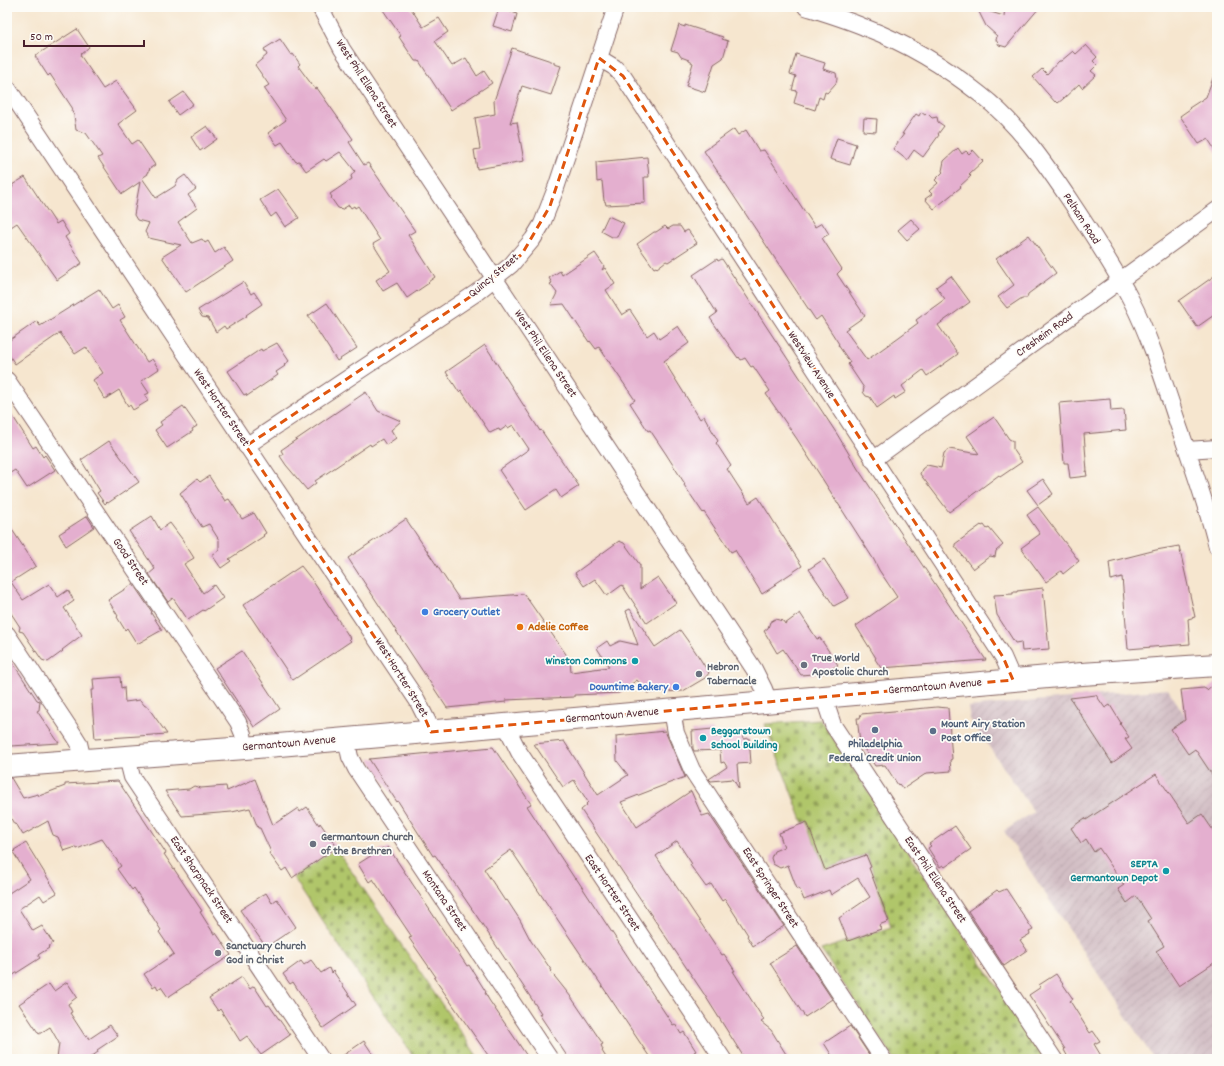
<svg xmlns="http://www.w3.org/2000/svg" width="1224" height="1066" viewBox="0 0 1224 1066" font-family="Dekko,sans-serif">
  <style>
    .industrial { fill: url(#industrial-furrows) }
    .cemetery { fill: url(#cemetery-stones); stroke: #7d724a }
    .building { fill: #e4afcf }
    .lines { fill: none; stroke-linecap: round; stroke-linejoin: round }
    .minor-casing { stroke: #866564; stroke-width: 18 }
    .primary-casing { stroke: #866564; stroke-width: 24 }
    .minor { stroke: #fff; stroke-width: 16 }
    .primary { stroke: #fff; stroke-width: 22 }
    .marked { fill: none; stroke: #e0560e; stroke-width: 3; stroke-dasharray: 8 5; stroke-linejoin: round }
    .shop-dot { fill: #3f7fe0; stroke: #fdfcf7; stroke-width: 1.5 }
    .food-dot { fill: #e8710a; stroke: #fdfcf7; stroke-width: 1.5 }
    .culture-dot { fill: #0f9aa8; stroke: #fdfcf7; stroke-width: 1.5 }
    .worship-dot { fill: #6b7280; stroke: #fdfcf7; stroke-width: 1.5 }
    .service-dot { fill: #5c6f8a; stroke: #fdfcf7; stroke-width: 1.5 }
    .labels { text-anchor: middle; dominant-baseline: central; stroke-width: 3.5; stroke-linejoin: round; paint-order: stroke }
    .street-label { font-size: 12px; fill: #4a1f2b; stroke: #fdfcf7 }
    .shop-label { font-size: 12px; font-weight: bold; fill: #366cbe; stroke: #fdfcf7; text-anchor: start }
    .food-label { font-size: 12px; font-weight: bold; fill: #c56008; stroke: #fdfcf7; text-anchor: start }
    .worship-label { font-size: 12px; font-weight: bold; fill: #5b616d; stroke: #fdfcf7; text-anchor: start }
    .culture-label { font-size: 12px; font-weight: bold; fill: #0d838f; stroke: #fdfcf7; text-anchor: end }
    .service-label { font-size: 12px; font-weight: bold; fill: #4e5e75; stroke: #fdfcf7; text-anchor: start }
  </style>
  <defs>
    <pattern id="industrial-furrows" width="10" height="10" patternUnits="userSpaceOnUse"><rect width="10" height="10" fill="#d2bec4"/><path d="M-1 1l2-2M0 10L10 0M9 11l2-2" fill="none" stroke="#b6a3a9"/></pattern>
    <pattern id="cemetery-stones" width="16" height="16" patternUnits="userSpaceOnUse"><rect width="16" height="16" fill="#b0c66a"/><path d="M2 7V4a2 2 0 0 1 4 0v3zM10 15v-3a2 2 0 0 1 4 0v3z" fill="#91a057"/></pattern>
  </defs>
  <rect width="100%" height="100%" fill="#fdfcf7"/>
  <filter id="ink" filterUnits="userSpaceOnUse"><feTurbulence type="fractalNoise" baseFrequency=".025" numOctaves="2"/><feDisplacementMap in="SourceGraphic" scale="8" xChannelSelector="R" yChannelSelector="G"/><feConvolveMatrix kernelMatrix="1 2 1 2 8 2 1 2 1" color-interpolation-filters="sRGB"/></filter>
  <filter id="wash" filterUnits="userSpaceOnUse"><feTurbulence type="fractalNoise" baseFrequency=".012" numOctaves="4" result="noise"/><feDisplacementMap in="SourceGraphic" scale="16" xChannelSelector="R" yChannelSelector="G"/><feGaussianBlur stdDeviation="0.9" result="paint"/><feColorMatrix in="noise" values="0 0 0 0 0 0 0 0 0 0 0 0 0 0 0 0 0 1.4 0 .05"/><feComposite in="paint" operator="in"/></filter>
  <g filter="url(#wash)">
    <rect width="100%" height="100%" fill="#f6e6cf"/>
    <path class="industrial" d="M1168 689 1217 765V1059H1154L1004 831 1034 812 970 719 968 707Z"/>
    <path class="cemetery" d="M821 720 1045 1059H894L821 950 891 927 867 854 825 869 808 821 803 823 765 724Z
      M335 847 479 1059H415L293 877Z"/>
    <g id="blocks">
      <path class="building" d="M381 7H410L423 27 439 18 448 32 435 41 452 66 466 58 477 76 484 71 492 83 451 110 419 61H415L399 37 401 36Z
        M1005 7H1040L1006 47 999 45 996 40 997 36 986 26 977 8 1004 16Z
        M499 8 517 14 512 32 493 26Z
        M679 25 685 27V25L710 33 723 37 722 39 728 41 723 58 714 64 705 92 686 86 693 63 689 61V60L681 57 678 52 671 50Z
        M77 29 89 47 80 55 103 89 116 81 137 110 118 124 132 144 138 140 155 165 149 169 150 170 147 172 148 174 142 178 156 198 175 186 178 180 185 175 196 189 188 195 197 208 178 222 192 243 202 239 205 243 208 241 215 253 224 247 233 261 186 292 162 257 181 245 149 238 145 232 149 223 137 220 134 215 140 182 122 194 98 158 102 156 86 133 76 130 74 115 71 110 73 109 50 74 48 76 35 56Z
        M280 39 291 55 293 54 300 64 298 66 315 89 317 88 353 139 349 142 364 165 368 163 415 231 408 235 435 277 428 282 429 283 407 298 397 283 383 291 376 280 390 271 373 244 380 240 358 206 355 208 354 206 351 208 349 205 341 210 339 208H338L331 198 332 197 330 194 352 179 351 176 355 171 340 152 326 161 324 159 306 171 299 161 296 162 282 142 277 145 268 133 286 120 264 88 269 85 255 65 267 55 264 49Z
        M1086 45 1097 57 1093 61 1097 65 1091 71 1096 75 1082 88 1079 84 1063 99 1058 103 1056 101 1055 102 1033 77 1042 69 1047 74 1059 61H1061L1073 51 1076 54Z
        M512 48 554 62V64L561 66 551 95 522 86 510 123 517 122 524 161 477 169 474 150 480 149 475 118 495 114 494 101Z
        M796 54 825 63 823 69 836 73 837 79 836 83 827 93 825 92 823 99 819 97 815 110 794 103 797 91 792 90 796 76 790 74Z
        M1216 70H1217V153L1208 139 1199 144 1180 116 1190 109 1189 108 1206 97Z
        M184 92 193 104 178 115 169 102Z
        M921 112 925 115 927 113 932 118 937 117 938 122 944 126 938 134 939 135 923 157 914 150 907 160 893 149 904 134H902L916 114 919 116Z
        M864 118 877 119 876 132 863 131Z
        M207 126 217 139 200 151 191 137Z
        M734 129 738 135 746 130 759 151 764 150 815 227 822 223 829 234 822 238 842 269 837 274 865 316 845 330 867 360 899 337 918 323 916 320 945 299 936 287 951 276 970 302 938 325 958 354 927 376 923 370 902 386 906 392 895 399 894 396 877 408 870 397 866 396 863 392 864 388 848 364 850 362 838 345 839 344 821 316 816 320 815 319 704 151 710 147V146Z
        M837 138 856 144 850 165 830 159Z
        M958 148 962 154 966 151 969 154 973 150 983 161 969 174 971 176 960 186 961 187 934 209 925 199 932 194 929 191 938 183 935 180 943 172 942 171 944 161Z
        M647 157 649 177H644L645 203 606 205 605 201H604L602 181 597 182 596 162Z
        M25 177 56 224 61 221 69 234 65 237 82 263 57 280 17 223 11 227 7 220V191L13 187 12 185Z
        M278 189 299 218 285 227 276 213 271 217 260 200Z
        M608 216 624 223 617 237H612L601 231Z
        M911 219 920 229 907 240 898 230Z
        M665 226 668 229 673 226H680L684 232 688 230 697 243 668 262 666 261 657 268 656 267 654 268 637 244 654 232H656Z
        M1029 235 1056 273 1028 294 1027 298H1022L1007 308 998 297 1014 285 996 259Z
        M595 253 604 266 602 270 605 268 615 284 606 290 622 315 630 310 647 336 654 331 659 339 678 326 689 343 664 361 700 419 704 416 718 441 716 443 731 466 727 469 749 503 758 497 802 566 775 584 776 585 762 594 735 550 731 552 704 512 703 513 684 485 685 484 666 454 650 430 648 431 630 403 635 400 599 347 596 349 590 341 589 342 564 304 551 305 557 293 550 284 552 283 549 278 560 271 562 275Z
        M717 259 718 261 722 259 837 434 858 469 986 660 881 668 875 659 876 658 856 626 897 597 879 570 874 560 797 439 766 394 770 391 753 366 751 367 745 358 741 360 739 357 738 358 710 318 717 313 693 275Z
        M1217 274V313L1197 327 1179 301Z
        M243 282 251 294 254 292 262 304 246 315 247 316 226 329 224 326 216 332 208 318 202 317 198 310Z
        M99 289 112 309 118 305 125 317 120 320 147 362 152 359 159 369 141 381 149 393 145 395 148 401 133 410 130 405 128 406 119 390 105 399 93 380 103 373 86 347 75 354 60 333 15 364 7 352V342L37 321 40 326Z
        M327 303 357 348 337 361 308 316Z
        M277 343 289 361 284 365 285 366 276 372 278 375 247 396 246 394 244 395 228 371 261 349 262 351Z
        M485 345 540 431 541 430 579 486 561 498 556 490 526 510 499 470 529 449 513 425 508 428 507 426 500 431 499 429 496 430 490 433 461 390 459 392 446 372Z
        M366 392 378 411 401 421 391 430 396 438 386 445 382 439 371 446 370 444 315 481 316 483 307 490 286 465 280 456 283 454 281 450Z
        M1110 399 1111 411 1124 410 1126 430 1084 434 1087 471H1086L1087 476 1070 478 1068 463H1064L1059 403Z
        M183 406 197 426 192 429 193 431 167 448 155 430 162 425 160 422Z
        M7 407 33 448 36 446 43 457 45 455 55 470 27 488 15 470 7 475Z
        M994 417 1009 439 1013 441V449L1022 462 1000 477 999 475 949 512 920 474 922 469 927 465 941 468 944 453 949 449 979 454 967 436Z
        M109 441 139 482 108 503 107 502 105 504 97 493 100 491 81 460Z
        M209 476 225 501 229 499 242 519 254 513 266 533 263 535 264 536 229 559 231 561 221 568 212 555 219 550V540L209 524 202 527 180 493 197 479 200 482Z
        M1043 479 1053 494 1038 505 1027 490Z
        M1038 507 1079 561 1063 574 1061 571 1046 582 1021 548 1040 534 1027 515Z
        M87 516 94 527 66 546 59 534Z
        M152 516 160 530 170 523 182 539 194 558 184 564 203 593 214 585 223 598 204 611 203 610 188 620 173 598 168 602 149 574 155 569 129 531Z
        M406 519 459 599 524 594 570 660 571 672 609 667 597 648 607 641 610 646 620 641 638 645 626 611 630 609 655 647 680 630 695 651 709 673 705 678 683 691 647 693 637 680 619 693 574 695V697L506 700V702L447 708 348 558Z
        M7 522 36 566 11 582 23 600 49 584 58 597 68 590 74 601 64 608 82 635 62 650 63 651 48 662 42 660 23 632 19 631 20 627 7 607Z
        M981 525 982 526 984 525 987 529 989 528 1003 545 996 551 995 557 990 556 973 569 955 546V544Z
        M619 541 624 543 640 565V589L658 577 676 603 647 623 622 585 607 596 595 579 584 586 575 573Z
        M1179 546 1195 617 1188 619 1190 644 1128 649 1122 577 1111 580 1109 562 1156 550Z
        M824 559 849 598 834 606 809 569Z
        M301 566 312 580 350 638 349 639 351 641 293 680 243 605Z
        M133 584 152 612 151 613 162 630 137 644 127 628 125 630 117 617 118 616 108 600Z
        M1043 588 1049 649 1022 651 1021 642 1015 643 997 615 994 595 1013 594V592H1017V591Z
        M800 613 817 639 820 638 838 665 824 673 801 675 783 649 777 653 764 631 768 628 770 622 775 619 783 621 785 624Z
        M242 651 280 709 254 727 215 668Z
        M7 654 37 700 40 701 39 710 37 711 59 743 11 746 7 741Z
        M120 677 121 688 124 687 125 702 140 700 145 706H147L167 734 95 739 91 690H94L93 679Z
        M1217 681V782L1195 749 1188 754 1171 729 1185 720 1181 690 1204 688 1207 690Z
        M1096 695 1105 708 1110 705 1121 723 1120 724 1129 737 1125 739 1132 749 1112 763 1070 698Z
        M937 707 948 708 952 759 950 760 951 771 927 773 903 789 899 784 898 785 885 765 875 766 860 742 857 718H860L861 714Z
        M713 729V737L742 734 743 739 749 738 751 763 737 764 739 789 733 779 711 781 709 779 727 767 724 762 721 763 720 750 694 751 693 749 692 731Z
        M665 731 685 777 621 802 637 827 691 791 702 816 709 814 784 926 753 946 747 936 748 935 725 899 722 901 711 884 706 887 690 865 692 864 677 841 656 856 722 955 724 954 735 971H733L764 1020 761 1022 771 1030 789 1059H745L704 994 581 810 587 805 586 804 588 802 574 780 563 787 534 744 564 741 598 795 628 775 617 761 616 736Z
        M493 747 531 804 527 806 575 879 576 878 673 1025 675 1024 681 1034 684 1032 696 1051 694 1052 699 1059H651L511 850 484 869 505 901 507 900 520 920 531 941 552 971 551 972 571 997 603 1044 601 1045 603 1050 602 1051 607 1059H569L539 1014 541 1013 480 921 440 862 435 855 433 856 398 801 397 802 369 759Z
        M1156 774 1189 823 1202 814 1217 836V961L1179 986 1156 951 1164 946 1148 921 1151 919 1136 896 1127 903 1118 889 1124 885 1099 848 1094 852 1086 839 1081 843 1071 828 1085 818 1086 820Z
        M7 778H11L23 798 38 794 39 796 65 786V784L118 781 166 853 164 854 202 911 200 912 214 934 216 933 231 955 168 997 161 987 158 989 156 985 153 987 144 974 174 954 159 932 161 930 134 888 132 890 117 869 121 866 102 839 77 849 76 847 64 851 58 837 53 835 48 821 23 835 17 825 14 824 7 811Z
        M255 779 273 825 298 808 300 812 307 807 319 825 320 823 337 847 292 878 286 868 282 871 269 853 271 852 260 828H258L250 808 232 812 182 816 165 791 189 789 194 786 201 788 226 786 227 791Z
        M807 822 825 870 866 855 871 867 869 868 889 921 879 925 881 929 848 941 839 918 870 897 858 878 831 895 829 890 804 900 799 888 797 889 788 865 780 868 773 864 771 858 774 851 784 847 779 833Z
        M955 826 971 849 945 867 943 865 940 867 928 848 931 846 929 844Z
        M26 843 57 893 44 901 40 895 19 909 33 931 42 926 53 943 48 947 49 948 38 955 40 958 7 979V890L9 893 30 879 13 852 15 851 14 850Z
        M388 847 467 966 469 965 486 992 485 993 489 1000 529 1059H494L492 1056 490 1058 434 978 436 977 409 938 412 937 373 879 369 882 358 864 383 848 384 850Z
        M1006 889 1033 930 1029 932 1030 934 1020 940 1027 950 1004 966 968 911 997 890 999 892Z
        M266 893 272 903 277 899 296 927 266 947 240 910Z
        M797 946 832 999 805 1017 770 963Z
        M311 960 321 973 329 968 331 973 333 971 356 1005 323 1028 293 982 290 984 283 974 301 961 304 965Z
        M1056 974 1073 999 1070 1001 1090 1033 1093 1031 1100 1041 1094 1044 1103 1059H1069L1064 1050 1065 1049 1029 995 1041 987 1039 985Z
        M242 977 250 989 254 986 267 1006 269 1005 290 1035 261 1055 247 1036 240 1041 220 1009 218 1011 209 998Z
        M67 982 77 997 68 1004 72 1012 70 1013 85 1036 87 1035 89 1039 110 1025 118 1036 97 1050 98 1052 88 1059H57L59 1043 50 1027 39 1034 19 1004 49 984 54 991Z
        M850 1026 872 1059H834L824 1043Z
        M364 1041 376 1059H338Z"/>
    </g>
  </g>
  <g filter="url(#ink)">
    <use href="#blocks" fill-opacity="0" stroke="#866564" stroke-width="1"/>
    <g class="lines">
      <g class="minor-casing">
        <path id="minor" d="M320 7 342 49 754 669 764 689 769 702
          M806 7C825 13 845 19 864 27 906 43 946 67 981 95 1018 124 1045 163 1071 202 1092 234 1113 265 1131 300 1151 339 1164 382 1178 424 1192 464 1207 505 1217 547
          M599 58 614 67 623 76 1003 657 1013 680
          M7 87 417 700 428 722 431 732
          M7 380 238 722 243 734 245 748
          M246 446 476 293 511 265 533 239 542 224 556 188 616 7
          M1187 450 1217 448
          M873 460 1217 210
          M7 634 74 735 79 743 83 760
          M825 697 827 707 833 725 1054 1059
          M672 710 676 733 692 770 883 1059
          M508 725 510 734 519 752 723 1059
          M346 739 350 757 356 769 550 1059
          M127 757 132 777 136 783 321 1059"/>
      </g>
      <g class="primary-casing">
        <path id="primary" d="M7 766 245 748 1082 674 1217 665"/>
      </g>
      <use href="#minor" class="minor"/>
      <use href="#primary" class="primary"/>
    </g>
  </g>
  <path class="marked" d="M599 58 623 76 1003 657 1013 680 431 732 417 700 246 446 476 293 522 254 550 206Z"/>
  <g class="shop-dot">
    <circle cx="425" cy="612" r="4"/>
    <circle cx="676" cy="687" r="4"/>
  </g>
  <circle class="food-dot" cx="520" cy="627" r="4"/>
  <g class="culture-dot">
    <circle cx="635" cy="661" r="4"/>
    <circle cx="703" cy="738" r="4"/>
    <circle cx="1166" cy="871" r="4"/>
  </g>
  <g class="worship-dot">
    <circle cx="804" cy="665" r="4"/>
    <circle cx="699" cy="674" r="4"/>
    <circle cx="313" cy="844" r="4"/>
    <circle cx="218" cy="953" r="4"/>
  </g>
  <g class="service-dot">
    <circle cx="875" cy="730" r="4"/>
    <circle cx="933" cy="731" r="4"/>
  </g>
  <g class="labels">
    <g class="street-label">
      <text transform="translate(366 84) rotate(57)">West Phil Ellena Street</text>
      <text transform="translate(1081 219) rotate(57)">Pelham Road</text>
      <text transform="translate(494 276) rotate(-40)">Quincy Street</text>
      <text transform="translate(1045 335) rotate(-36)">Cresheim Road</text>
      <text transform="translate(545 354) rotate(56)">West Phil Ellena Street</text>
      <text transform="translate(811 365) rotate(57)">Westview Avenue</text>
      <text transform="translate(221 408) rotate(56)">West Hortter Street</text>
      <text transform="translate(130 562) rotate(56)">Good Street</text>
      <text transform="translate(401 678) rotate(58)">West Hortter Street</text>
      <text transform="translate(935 687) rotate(-5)">Germantown Avenue</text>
      <text transform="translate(612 716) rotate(-5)">Germantown Avenue</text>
      <text transform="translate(289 744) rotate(-5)">Germantown Avenue</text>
      <text transform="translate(201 880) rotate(56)">East Sharpnack Street</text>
      <text transform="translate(935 880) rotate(56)">East Phil Ellena Street</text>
      <text transform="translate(770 888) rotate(57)">East Springer Street</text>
      <text transform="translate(612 893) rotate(56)">East Hortter Street</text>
      <text transform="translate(444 901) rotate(56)">Montana Street</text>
    </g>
    <g class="shop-label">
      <text x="433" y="612">Grocery Outlet</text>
      <text x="668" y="687" text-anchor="end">Downtime Bakery</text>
    </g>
    <g class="food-label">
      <text x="528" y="627">Adelie Coffee</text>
    </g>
    <g class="worship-label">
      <text x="812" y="658">True World<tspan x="812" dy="14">Apostolic Church</tspan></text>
      <text x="707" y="667">Hebron<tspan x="707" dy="14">Tabernacle</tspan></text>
      <text x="321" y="837">Germantown Church<tspan x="321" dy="14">of the Brethren</tspan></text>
      <text x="226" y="946">Sanctuary Church<tspan x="226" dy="14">God in Christ</tspan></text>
    </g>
    <g class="culture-label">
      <text x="627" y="661">Winston Commons</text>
      <text x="711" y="731" text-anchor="start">Beggarstown<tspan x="711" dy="14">School Building</tspan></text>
      <text x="1158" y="864">SEPTA<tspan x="1158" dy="14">Germantown Depot</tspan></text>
    </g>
    <g class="service-label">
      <text x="941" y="724">Mount Airy Station<tspan x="941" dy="14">Post Office</tspan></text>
      <text x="875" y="744" text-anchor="middle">Philadelphia<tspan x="875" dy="14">Federal Credit Union</tspan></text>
    </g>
  </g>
  <rect width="1224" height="1066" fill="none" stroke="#fdfcf7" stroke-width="24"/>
  <path d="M24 40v6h120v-6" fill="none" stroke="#4a1f2b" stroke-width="2"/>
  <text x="30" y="40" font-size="12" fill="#4a1f2b" stroke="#fdfcf7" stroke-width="3" paint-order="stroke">50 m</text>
</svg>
